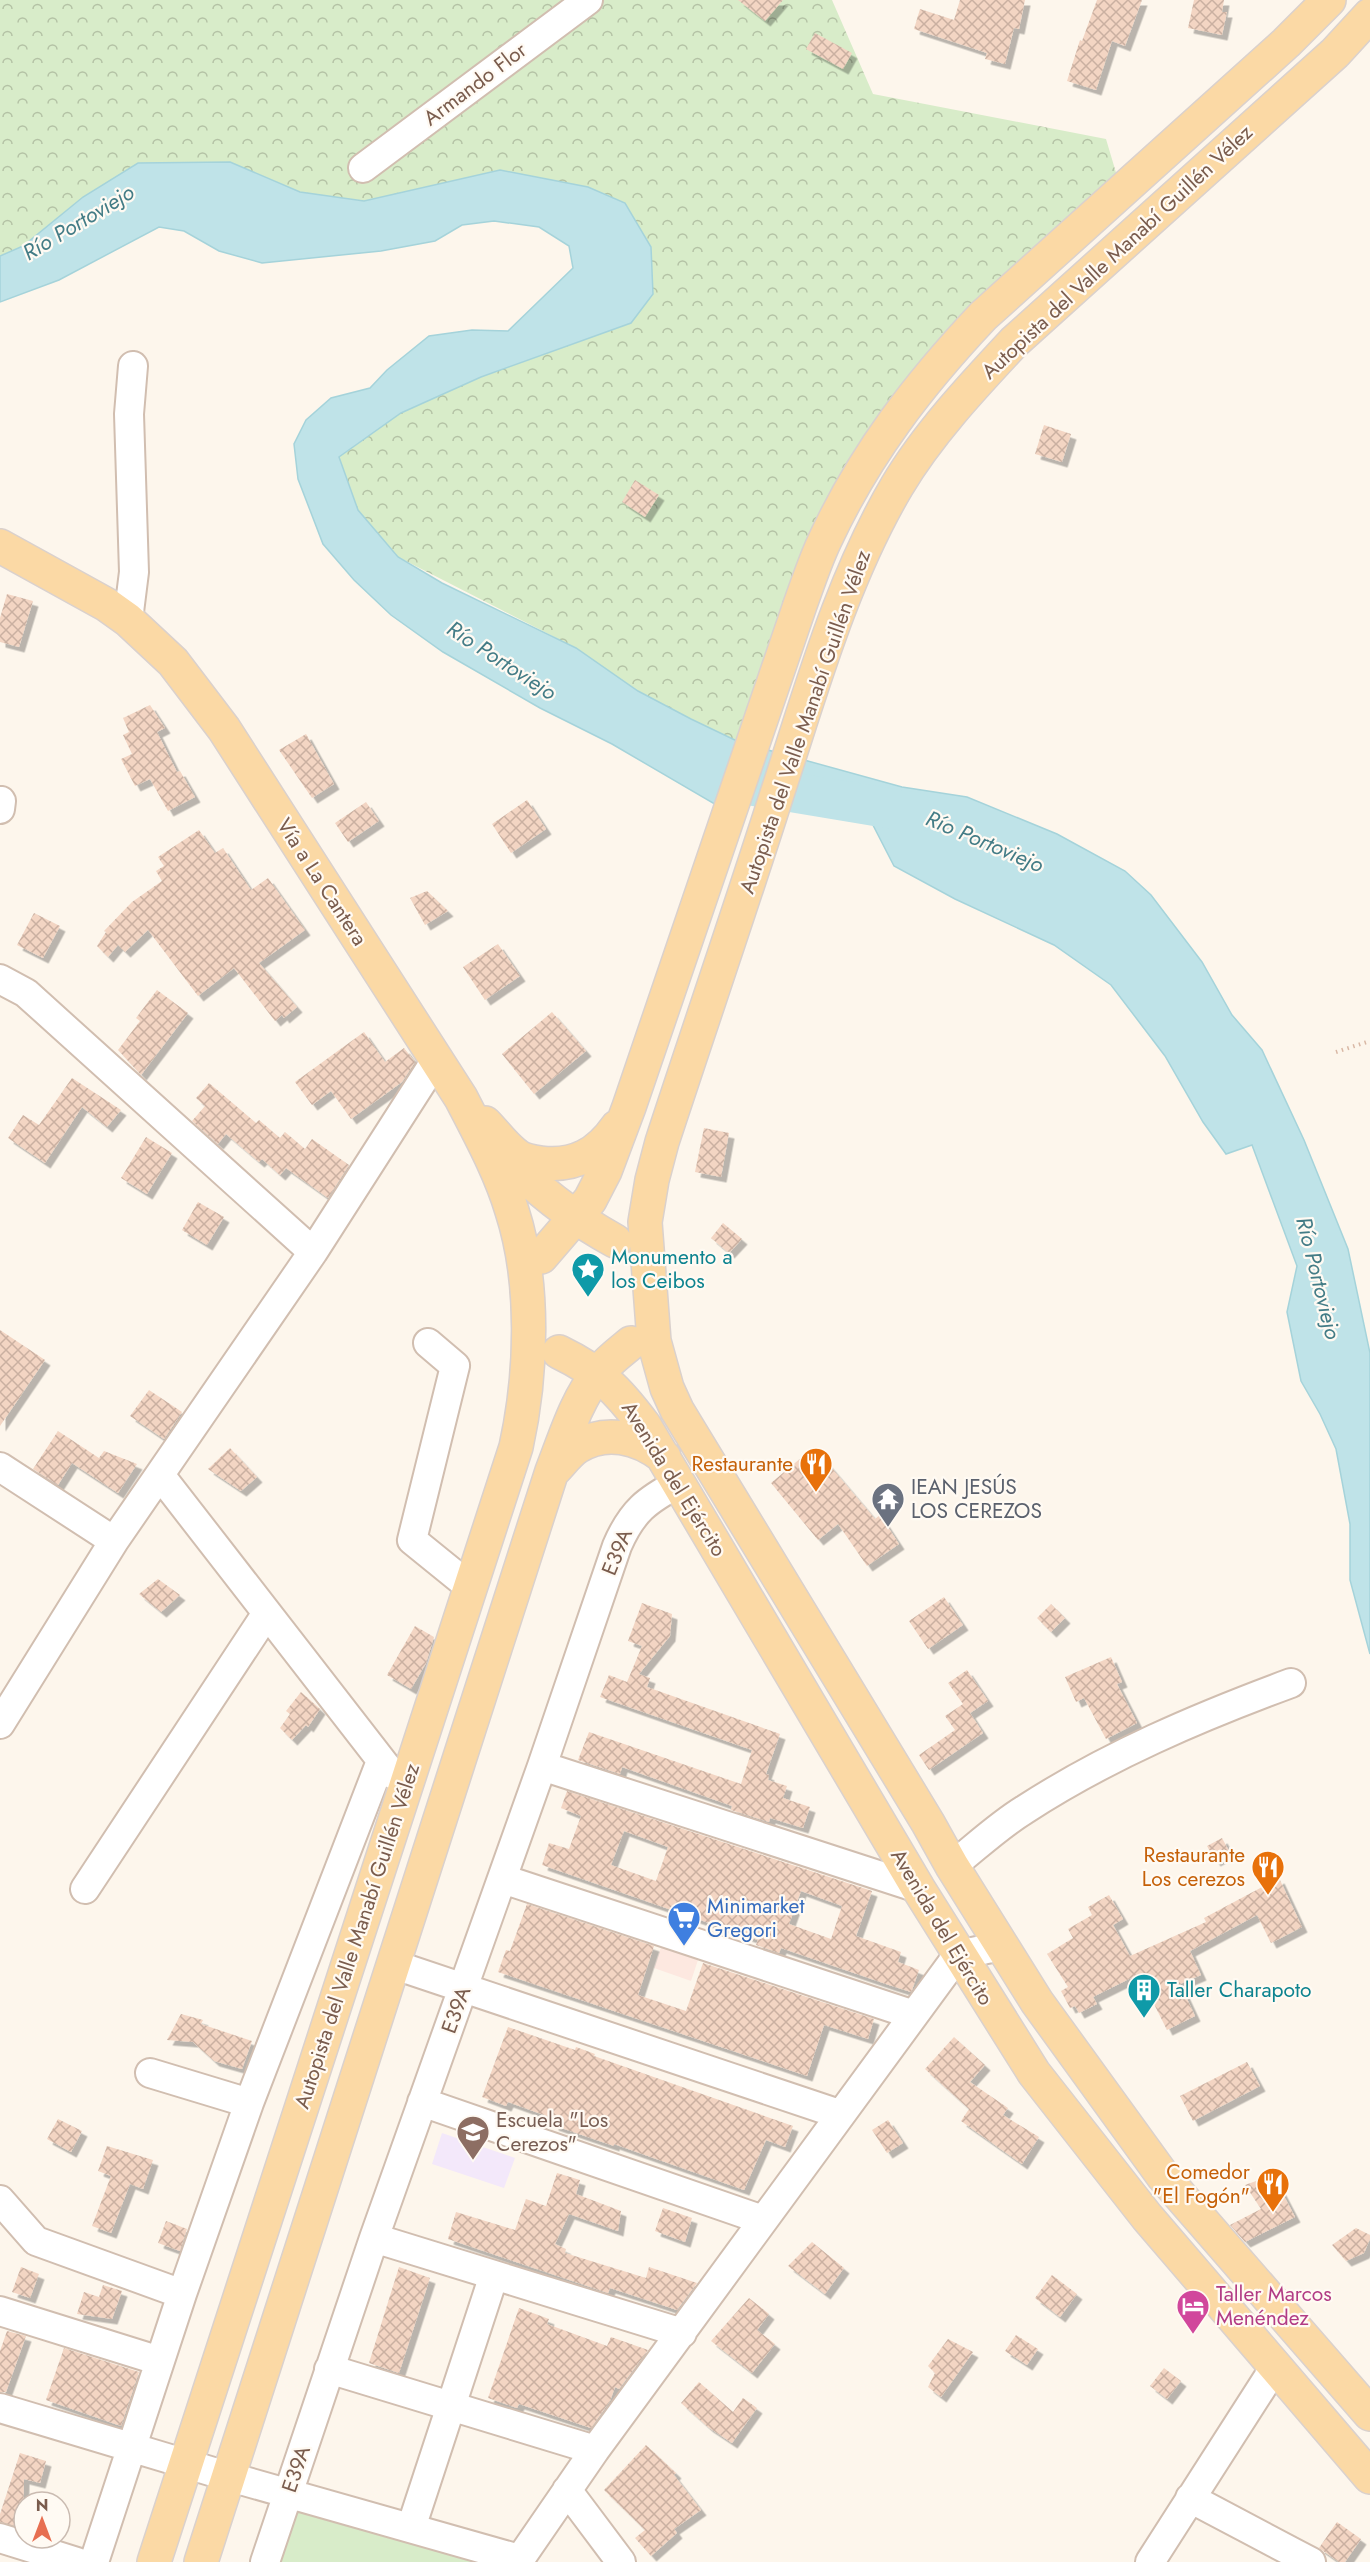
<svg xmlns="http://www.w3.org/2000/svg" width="1370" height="2562" viewBox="0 0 1370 2562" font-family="Jost,sans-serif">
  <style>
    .commercial { fill: #fde8e0 }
    .education { fill: #f3e8fa }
    .forest { fill: url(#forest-crowns) }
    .green { fill: #d8ecc9 }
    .water { fill: #bfe3e8; stroke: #a5d3da; stroke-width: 1.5 }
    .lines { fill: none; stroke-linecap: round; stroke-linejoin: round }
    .river { stroke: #bfe3e8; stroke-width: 40 }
    .building { fill: url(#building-cross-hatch); fill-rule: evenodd; filter: url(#shadow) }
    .minor-casing { stroke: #d1beb0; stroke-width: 32 }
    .major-casing { stroke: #dad1cd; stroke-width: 36 }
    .path { stroke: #d9b8a5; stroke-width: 4; stroke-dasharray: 1.5 4.5; stroke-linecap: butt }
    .minor { stroke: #fff; stroke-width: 28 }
    .major { stroke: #fbd9a5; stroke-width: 33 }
    .labels { text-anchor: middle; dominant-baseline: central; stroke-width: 4.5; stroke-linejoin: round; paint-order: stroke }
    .street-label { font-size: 21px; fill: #7a5c4d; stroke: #fffaf3 }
    .culture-label { font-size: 21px; fill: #0d838f; stroke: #fffaf3; text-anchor: start }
    .food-label { font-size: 21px; fill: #c56008; stroke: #fffaf3; text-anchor: end }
    .worship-label { font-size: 21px; fill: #5b616d; stroke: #fffaf3; text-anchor: start }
    .shop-label { font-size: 21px; fill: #366cbe; stroke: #fffaf3; text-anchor: start }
    .education-label { font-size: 21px; fill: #785e54; stroke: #fffaf3; text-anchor: start }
    .hotel-label { font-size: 21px; fill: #b23c85; stroke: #fffaf3; text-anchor: start }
    .water-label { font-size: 22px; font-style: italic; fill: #437c86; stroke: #fffaf3 }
  </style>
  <defs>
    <pattern id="forest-crowns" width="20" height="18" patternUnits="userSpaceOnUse" patternTransform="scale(1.5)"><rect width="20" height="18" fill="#d8ecc9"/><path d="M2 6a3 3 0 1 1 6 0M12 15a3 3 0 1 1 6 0" fill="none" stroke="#b4c2a5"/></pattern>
    <pattern id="building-cross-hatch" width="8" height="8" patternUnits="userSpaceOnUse" patternTransform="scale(1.5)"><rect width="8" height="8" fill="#f3d5c3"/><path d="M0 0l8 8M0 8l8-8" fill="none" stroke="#cab0a1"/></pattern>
    <filter id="shadow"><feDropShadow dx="5.5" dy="5.5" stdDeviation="0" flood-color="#0004"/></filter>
  </defs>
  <rect width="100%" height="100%" fill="#fdf6ec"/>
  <path class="commercial" d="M661 1947 698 1960 691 1981 654 1968Z"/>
  <path class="education" d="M442 2133 515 2158 504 2188 432 2164Z"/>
  <path class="forest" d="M0 0H832L873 94 1106 139 1117 176 972 307 907 377 855 449 814 532 739 742 691 719 638 691 576 648 398 557 358 510 339 457 401 413 481 377 631 323 653 293 500 170 364 201 300 192 230 162 83 197 23 246 0 256Z"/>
  <path class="green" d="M298 2508 502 2562H280Z"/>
  <path class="water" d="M230 162 300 192 364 201 500 170 588 187 625 203 651 247 653 294 631 323 481 377 401 413 339 457 358 510 398 557 442 583 576 648 638 691 691 719 739 742 902 787 967 797 1057 834 1125 871 1151 895 1202 962 1232 1015 1262 1050 1304 1140 1348 1249 1370 1353V1654L1350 1580V1524L1336 1449 1320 1414 1301 1381 1287 1312 1297 1266 1252 1145 1226 1154 1203 1122 1165 1056 1111 985 1054 945 955 899 894 866 859 798 810 786 718 806 612 744 540 708 443 652 391 615 354 580 323 544 298 479 294 444 306 420 331 398 370 388 387 370 429 336 472 330 508 331 573 268 569 246 539 227 494 221 462 225 435 241 381 251 262 263 219 251 184 231 159 227 59 280 0 302V256L23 246 83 197 138 163Z"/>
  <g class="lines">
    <path class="river" d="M740 781 748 785 917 813"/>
  </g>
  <path class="building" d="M738 0H783L765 21Z
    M960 0H1025L1019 29 1014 28 1005 64 985 59 987 53 914 29 920 9 954 20Z
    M1097 0H1142L1125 46 1112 41 1096 90 1067 81 1080 40 1082 41Z
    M1194 0H1224L1222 12H1227L1222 35 1188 28Z
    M815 33 852 53 843 69 806 49Z
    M1044 425 1071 434 1062 462 1035 454Z
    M635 480 659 495 645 517 622 502Z
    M7 594 33 601 19 647 0 642V618Z
    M150 705 165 728 157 732 177 772 180 771 195 797 168 811 150 779 135 786 121 759 132 754 123 735 129 732 123 718Z
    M306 734 334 784 312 798 279 750Z
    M527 800 546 829 511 853 492 824Z
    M366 802 379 821 348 842 335 823Z
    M199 830 215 853 223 848 251 890 268 878 305 930 259 963 297 1007 284 1018 282 1015 275 1021 234 968 198 996 148 930 125 952 118 945 108 957 97 946 106 932 104 931 132 902 162 881 156 871 164 866 158 857Z
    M427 891 448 911 425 925 410 898Z
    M34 913 60 926 43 958 17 945Z
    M498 944 520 976 485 1000 463 967Z
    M157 990 188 1013 141 1075 118 1050 140 1021 136 1018Z
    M552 1012 586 1051 534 1094 502 1054Z
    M364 1032 385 1062 404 1048 415 1062 402 1082 351 1119 331 1091 312 1105 295 1082Z
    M72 1078 121 1110 107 1127 82 1107 45 1163 8 1138 23 1115 39 1125Z
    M209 1083 256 1123 259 1120 280 1138 285 1132 305 1149 312 1139 349 1165 328 1198 286 1168 280 1175 262 1159 259 1162 226 1134 218 1144 192 1121 205 1106 196 1098Z
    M704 1128 729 1133 721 1177 695 1172Z
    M146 1137 172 1153 147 1194 121 1178Z
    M198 1202 224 1217 207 1245 182 1230Z
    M723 1223 742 1239 729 1253 711 1238Z
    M0 1330 45 1360 0 1426Z
    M149 1390 182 1412 164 1439 130 1416Z
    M58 1431 99 1458 104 1451 137 1464 118 1493 72 1463 58 1485 33 1469Z
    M814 1447 875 1519 880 1515 899 1544 867 1566 838 1524 818 1540 771 1483Z
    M230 1448 257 1477 241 1491 208 1469Z
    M158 1579 180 1595 161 1612 139 1594Z
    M944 1597 963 1625 928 1649 909 1621Z
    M642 1603 672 1614 670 1636 639 1674 650 1678 647 1687 780 1734 766 1774 769 1775 768 1780 787 1786 783 1798 810 1807 803 1828 770 1818 769 1822 731 1810 732 1806 622 1767 620 1774 578 1760 589 1732 741 1784 752 1750 600 1697 609 1675 627 1682 642 1646 628 1641Z
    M1051 1604 1065 1618 1051 1632 1037 1618Z
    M415 1626 434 1637 426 1663 411 1689 387 1675Z
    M1111 1657 1122 1682 1117 1684 1137 1723 1106 1739 1084 1698 1076 1702 1065 1677Z
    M967 1670 988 1701 970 1713 983 1733 929 1770 919 1755 955 1730 945 1716 963 1704 948 1683Z
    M301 1692 320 1709 308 1727 306 1725 292 1740 280 1728 290 1714 286 1711Z
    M567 1791 872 1891 856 1936 901 1952 898 1962 919 1970 912 1990 911 1992 889 1985 781 1948 779 1953 756 1945 758 1940 542 1865 549 1843 569 1849 581 1816 561 1808ZM624 1831 668 1847 656 1881 611 1865ZM801 1891 842 1906 831 1939 789 1924Z
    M1222 1838 1230 1853 1215 1861 1207 1846Z
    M1279 1878 1302 1927 1271 1943 1257 1915 1190 1951 1201 1975 1180 1984 1195 2016 1167 2030 1139 1974 1093 1997 1097 2004 1079 2013 1075 2006 1070 2008 1061 1991 1068 1987 1047 1954 1073 1938 1068 1929 1092 1915 1088 1907 1109 1895 1123 1919 1113 1925 1130 1956 1206 1922 1204 1918Z
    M527 1904 654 1946 638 1995 686 2011 703 1963 874 2019 868 2039 824 2025 807 2076 498 1972 506 1950 510 1951Z
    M181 2014 203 2020 201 2024 252 2041 242 2069 214 2061 193 2042 167 2040Z
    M508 2027 575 2050 576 2047 595 2054 594 2056 793 2126 785 2147 766 2140 744 2190 614 2144V2146L576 2133 553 2125 555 2119 508 2102 506 2106 482 2097Z
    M954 2037 985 2065 970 2082 1008 2108 1003 2115 1039 2137 1022 2164 961 2121 969 2109 925 2069Z
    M1247 2062 1260 2086 1193 2121 1180 2096Z
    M58 2119 82 2131 71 2152 47 2139Z
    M888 2120 903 2143 887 2153 872 2130Z
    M107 2146 153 2160 143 2189 130 2184 111 2233 92 2226 111 2176 98 2171Z
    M557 2173 580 2180 576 2194 621 2211 618 2231 569 2214 555 2244 566 2249 565 2253 646 2278 649 2267 697 2283 677 2310 610 2288 608 2293 448 2239 456 2212 515 2230 526 2199 546 2206Z
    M1273 2175 1295 2217 1245 2242 1230 2225 1261 2209 1245 2185Z
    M663 2208 692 2218 685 2242 655 2231Z
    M166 2221 187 2229 180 2251 158 2243Z
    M1356 2228 1370 2235V2239L1364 2253 1346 2261 1332 2245Z
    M812 2242 844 2268 825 2294 788 2266Z
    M21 2267 39 2274 30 2298 12 2292Z
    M399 2267 430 2278 399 2373 369 2363Z
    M1052 2275 1077 2294 1060 2317 1035 2298Z
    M103 2285 122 2291 112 2319 77 2314 84 2292 99 2297Z
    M749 2298 769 2314 757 2330 775 2344 752 2373 711 2341Z
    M519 2308 549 2319 547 2324 607 2346 611 2337 648 2350 619 2389 615 2387 610 2401 591 2428 519 2404 517 2408 488 2398Z
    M7 2331 26 2336 6 2392H0V2351Z
    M1016 2335 1038 2349 1027 2365 1005 2351Z
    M948 2339 973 2352 941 2397 928 2387 935 2373 928 2366Z
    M64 2348 139 2372 121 2426 46 2400Z
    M1164 2368 1181 2381 1167 2399 1150 2386Z
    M699 2382 733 2412 743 2398 757 2408 732 2443 708 2427 681 2403Z
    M646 2445 676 2473 674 2475 701 2510 674 2529 677 2533 651 2556 635 2538 645 2530 604 2490Z
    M20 2453 46 2461 40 2483 24 2479 23 2528 0 2522V2514Z
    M1337 2522 1361 2539 1345 2562H1339L1319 2548Z"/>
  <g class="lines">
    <g class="minor-casing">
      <path id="minor" d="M363 168 588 0
        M128 620 134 572 129 414 133 366
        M0 809 1 801
        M0 979 26 993 313 1252
        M428 1343 455 1366 412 1540 470 1587
        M0 1467 114 1541
        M160 1475 392 1774
        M0 1724 114 1541 313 1252 436 1060
        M542 1766 918 1888
        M952 1866C975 1848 998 1826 1024 1810 1107 1756 1199 1717 1291 1683
        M503 1879 914 2015
        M85 1889 267 1613
        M395 1965 839 2114
        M150 2073 249 2103
        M422 2102 763 2220
        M0 2200 36 2241 182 2294
        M374 2238 682 2333
        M0 2311 160 2361
        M329 2369 595 2450
        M0 2408 230 2477 519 2559
        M567 2490 621 2562
        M1190 2498 1311 2562
        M411 2528 494 2275
        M0 2538 77 2562
        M94 2562 182 2294 249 2103 381 1761
        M265 2562 374 2238 542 1766 617 1546C632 1511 647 1500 679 1483
        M518 2562 595 2450 958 1955 1001 1946
        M1150 2562 1275 2367"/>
    </g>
    <g class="major-casing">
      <path id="major" d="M1370 15 1335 53 1014 342C972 387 928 434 897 486 841 581 811 691 777 794 740 910 700 1026 662 1142L652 1180 645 1222 654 1341 667 1388 677 1410 928 1823 952 1866 1037 2002 1163 2176 1370 2414
        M0 546 107 605 128 620 173 662 224 729 461 1098C480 1135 500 1171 512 1211 535 1282 532 1374 516 1447L154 2562
        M485 1123C495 1133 504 1146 515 1154 521 1160 533 1162 541 1163 575 1167 598 1154 617 1127
        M503 1154C535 1189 573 1218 615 1241
        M541 1257 590 1200 605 1171 629 1107 800 605C808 583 815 561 825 540 865 454 918 385 983 316L1286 43 1329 0
        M559 1352C600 1372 617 1389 644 1425L918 1888 1034 2073 1147 2217 1370 2477
        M554 1470C561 1463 568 1453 577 1447 606 1429 638 1437 664 1457
        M201 2562 552 1471C565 1438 576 1400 599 1372 608 1361 620 1352 631 1343"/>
    </g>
    <path class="path" d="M1336 1052 1370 1041"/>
    <use href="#minor" class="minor"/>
    <use href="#major" class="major"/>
  </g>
  <defs>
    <g id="sight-pin" transform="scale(1.725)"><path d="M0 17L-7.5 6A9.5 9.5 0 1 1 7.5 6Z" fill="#0f9aa8" stroke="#fffaf3"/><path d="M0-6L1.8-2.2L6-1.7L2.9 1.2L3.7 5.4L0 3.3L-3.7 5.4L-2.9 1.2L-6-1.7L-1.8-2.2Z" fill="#fff"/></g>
    <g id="restaurant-pin" transform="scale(1.725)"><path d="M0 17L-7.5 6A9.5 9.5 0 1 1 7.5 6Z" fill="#e8710a" stroke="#fffaf3"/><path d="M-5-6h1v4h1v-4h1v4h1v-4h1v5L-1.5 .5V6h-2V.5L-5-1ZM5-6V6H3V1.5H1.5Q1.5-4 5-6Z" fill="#fff"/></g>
    <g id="temple-pin" transform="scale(1.725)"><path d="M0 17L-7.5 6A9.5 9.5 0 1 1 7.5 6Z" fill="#6b7280" stroke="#fffaf3"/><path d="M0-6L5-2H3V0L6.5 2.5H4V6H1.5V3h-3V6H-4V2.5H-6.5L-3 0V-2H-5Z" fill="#fff"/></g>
    <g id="supermarket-pin" transform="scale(1.725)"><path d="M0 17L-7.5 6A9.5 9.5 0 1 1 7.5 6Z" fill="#3f7fe0" stroke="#fffaf3"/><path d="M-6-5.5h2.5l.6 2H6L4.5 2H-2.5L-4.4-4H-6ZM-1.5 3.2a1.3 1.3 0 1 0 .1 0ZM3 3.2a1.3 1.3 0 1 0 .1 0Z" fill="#fff"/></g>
    <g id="building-pin" transform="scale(1.725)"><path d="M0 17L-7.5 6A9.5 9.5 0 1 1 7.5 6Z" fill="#0f9aa8" stroke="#fffaf3"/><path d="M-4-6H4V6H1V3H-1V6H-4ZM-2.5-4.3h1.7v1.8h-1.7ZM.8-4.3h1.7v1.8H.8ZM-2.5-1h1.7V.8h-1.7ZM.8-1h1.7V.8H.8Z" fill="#fff"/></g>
    <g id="school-pin" transform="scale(1.725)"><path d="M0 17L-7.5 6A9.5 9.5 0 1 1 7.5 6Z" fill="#8d6e63" stroke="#fffaf3"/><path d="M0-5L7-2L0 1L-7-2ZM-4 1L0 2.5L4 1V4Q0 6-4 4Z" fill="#fff"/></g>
    <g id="hotel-pin" transform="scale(1.725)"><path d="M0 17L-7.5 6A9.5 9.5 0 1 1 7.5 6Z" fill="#d1479c" stroke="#fffaf3"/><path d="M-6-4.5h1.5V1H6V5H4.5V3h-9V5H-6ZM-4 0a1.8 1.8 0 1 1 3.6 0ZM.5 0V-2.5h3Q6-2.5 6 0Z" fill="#fff"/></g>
  </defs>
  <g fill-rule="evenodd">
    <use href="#sight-pin" x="588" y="1269"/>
    <use href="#restaurant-pin" x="816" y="1464"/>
    <use href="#temple-pin" x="888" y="1499"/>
    <use href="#restaurant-pin" x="1268" y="1867"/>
    <use href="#supermarket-pin" x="684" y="1918"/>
    <use href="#building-pin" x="1144" y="1990"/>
    <use href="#school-pin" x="473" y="2132"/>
    <use href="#restaurant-pin" x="1273" y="2184"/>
    <use href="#hotel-pin" x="1193" y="2306"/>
  </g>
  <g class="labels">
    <g class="street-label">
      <text transform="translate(475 84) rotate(-37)">Armando Flor</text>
      <text transform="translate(1117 252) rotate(-43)">Autopista del Valle Manabí Guillén Vélez</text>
      <text transform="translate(805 722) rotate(-71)">Autopista del Valle Manabí Guillén Vélez</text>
      <text transform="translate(322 882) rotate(57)">Vía a La Cantera</text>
      <text transform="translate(674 1479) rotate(58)">Avenida del Ejército</text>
      <text transform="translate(617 1552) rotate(-68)">E39A</text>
      <text transform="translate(942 1927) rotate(59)">Avenida del Ejército</text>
      <text transform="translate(357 1936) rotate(-72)">Autopista del Valle Manabí Guillén Vélez</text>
      <text transform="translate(456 2010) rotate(-70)">E39A</text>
      <text transform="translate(296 2469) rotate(-71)">E39A</text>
    </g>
    <g class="culture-label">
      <text x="611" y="1257">Monumento a<tspan x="611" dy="24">los Ceibos</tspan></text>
      <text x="1167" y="1990">Taller Charapoto</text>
    </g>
    <g class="food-label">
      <text x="793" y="1464">Restaurante</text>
      <text x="1245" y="1855">Restaurante<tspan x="1245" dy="24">Los cerezos</tspan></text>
      <text x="1250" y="2172">Comedor<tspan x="1250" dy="24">"El Fogón"</tspan></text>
    </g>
    <g class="worship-label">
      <text x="911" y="1487">IEAN JESÚS<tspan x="911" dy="24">LOS CEREZOS</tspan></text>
    </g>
    <g class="shop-label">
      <text x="707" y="1906">Minimarket<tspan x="707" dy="24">Gregori</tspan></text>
    </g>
    <g class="education-label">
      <text x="496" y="2120">Escuela "Los<tspan x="496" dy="24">Cerezos"</tspan></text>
    </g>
    <g class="hotel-label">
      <text x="1216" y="2294">Taller Marcos<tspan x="1216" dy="24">Menéndez</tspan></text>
    </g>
    <g class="water-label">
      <text transform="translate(78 222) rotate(-31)">Río Portoviejo</text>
      <text transform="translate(502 660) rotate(33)">Río Portoviejo</text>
      <text transform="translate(985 841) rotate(23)">Río Portoviejo</text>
      <text transform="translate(1319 1278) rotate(76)">Río Portoviejo</text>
    </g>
  </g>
  <g transform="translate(42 2520)"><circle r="28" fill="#fffaf3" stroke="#cabbb1" stroke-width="1.5"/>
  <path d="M0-4.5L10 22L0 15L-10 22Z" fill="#e76f51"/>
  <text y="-9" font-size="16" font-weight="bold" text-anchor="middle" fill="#7a5c4d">N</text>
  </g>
</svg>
